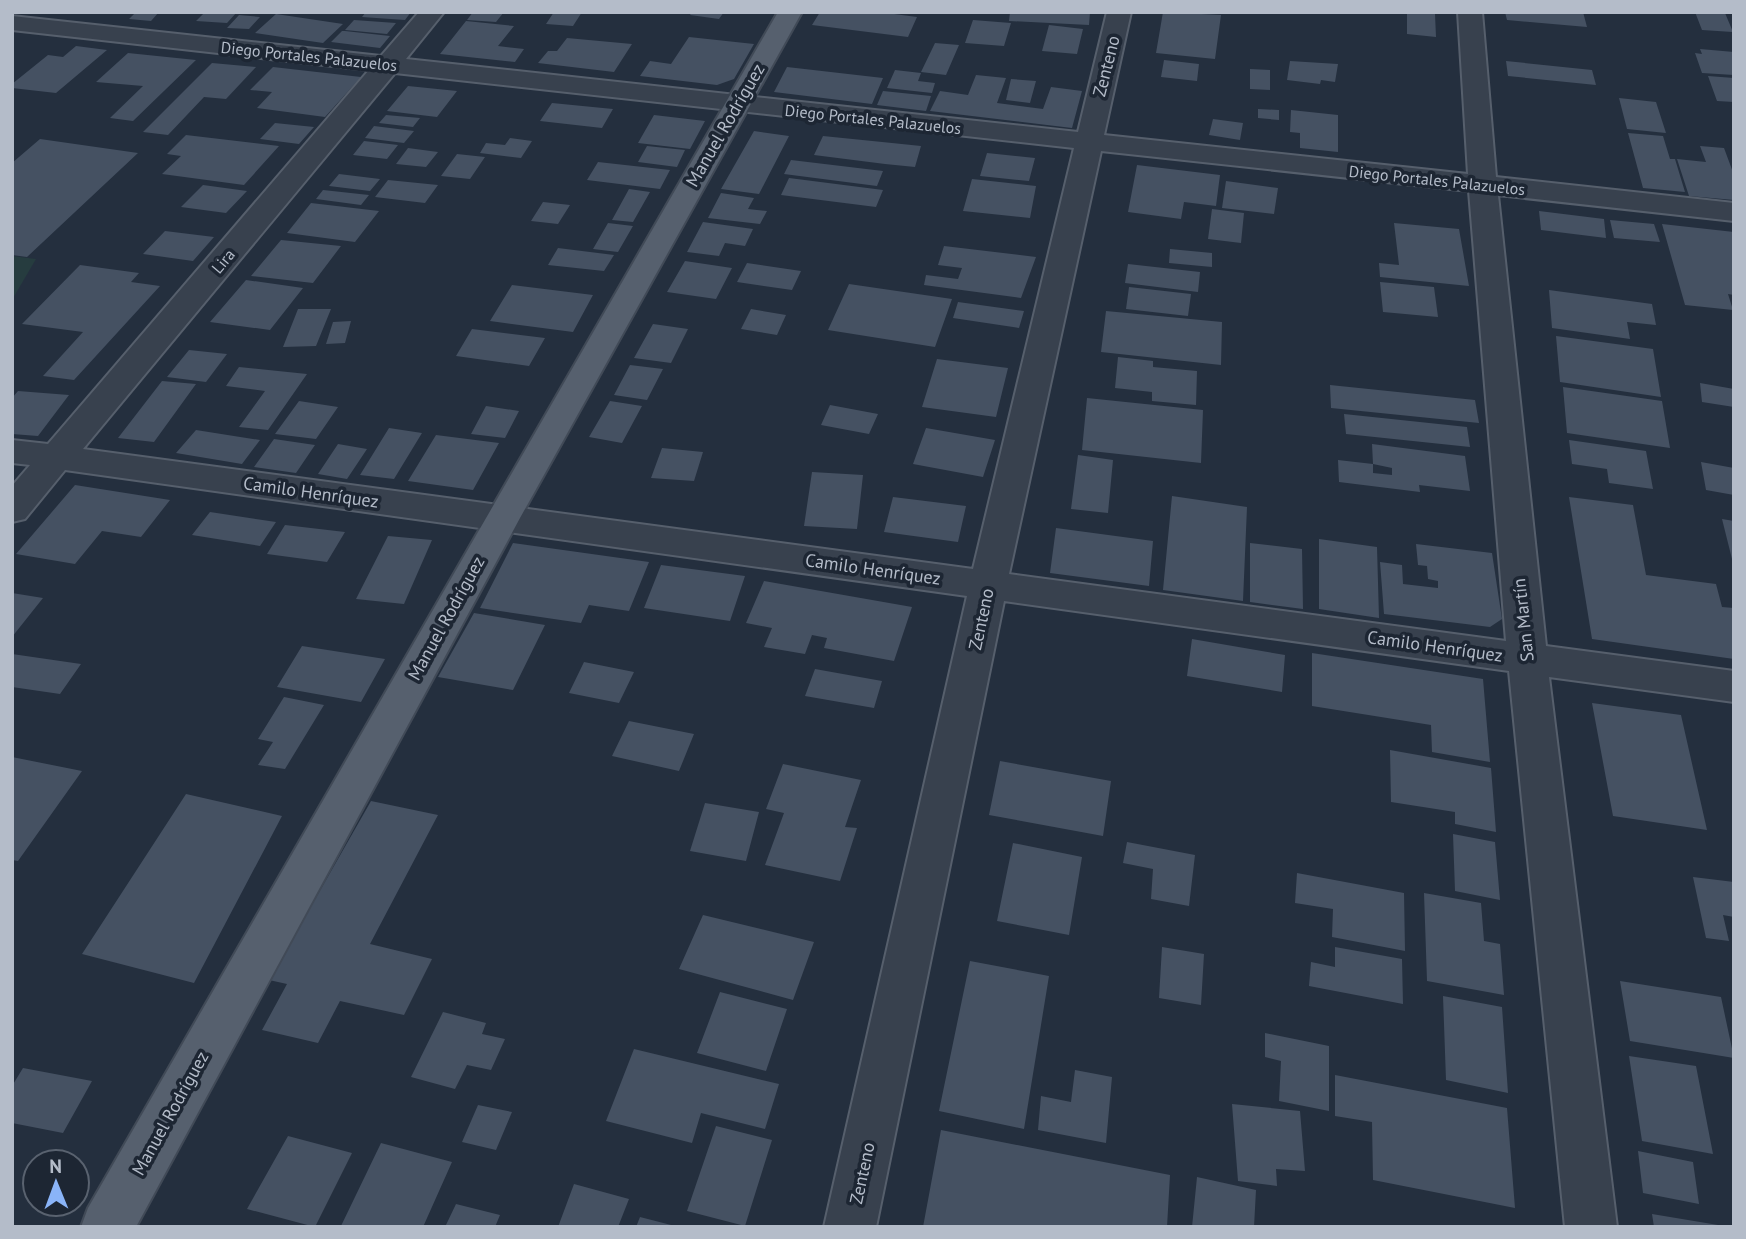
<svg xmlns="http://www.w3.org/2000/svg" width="1746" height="1239" viewBox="0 0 1746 1239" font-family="'PT Sans',sans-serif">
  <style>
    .green { fill: #263c3f }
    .building { fill: #455162; fill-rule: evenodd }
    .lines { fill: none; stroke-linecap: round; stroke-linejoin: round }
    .minor-casing { stroke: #565f6c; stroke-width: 4 }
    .major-casing { stroke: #414a57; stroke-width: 4 }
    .minor { fill: #38414e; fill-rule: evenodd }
    .major { fill: #56606e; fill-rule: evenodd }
    .labels { text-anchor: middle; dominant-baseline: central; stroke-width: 7; stroke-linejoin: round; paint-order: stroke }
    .far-street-label { font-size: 16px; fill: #b4bcc9; stroke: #1d2633 }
    .street-label { font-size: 18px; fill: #b4bcc9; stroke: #1d2633 }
  </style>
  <rect width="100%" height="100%" fill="#242f3e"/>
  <path class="green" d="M12 256 36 259 12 300Z"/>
  <path class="building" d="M136 12H159L151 21 129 19Z
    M205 12H237L227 23 196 21Z
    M366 12H411L405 20 362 17Z
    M473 12H504L496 22 467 20Z
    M554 12H582L573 26 546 24Z
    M692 12H724L719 19 690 15Z
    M820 12H879L917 17 908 37 812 25Z
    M1010 12H1090L1089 25 1009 21Z
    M1163 12 1221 15 1215 59 1156 53Z
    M1407 12 1435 14 1436 37 1407 34Z
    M1505 12H1583L1587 27 1507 20Z
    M1695 12 1725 13 1733 32 1702 30Z
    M276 14 343 24 323 43 255 33Z
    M239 15 260 17 249 29 227 28Z
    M354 20 396 23 387 34 345 30Z
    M973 20 1011 23 1004 46 965 43Z
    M466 21 514 26 498 46 524 49 515 62 440 54Z
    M1049 25 1083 29 1077 54 1042 51Z
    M342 31H345L390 36 380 48 331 42Z
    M689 37 754 44 734 79 717 85 640 76 650 61 671 64Z
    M567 38 632 44 614 72 538 63 548 51H557Z
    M935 43 959 45 946 75 921 72Z
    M76 46 107 50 56 93 12 88V84L48 55 63 57Z
    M1700 49 1734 52V75L1702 73 1695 53 1702 54Z
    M128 53 196 60 133 121 110 118 143 86 96 82Z
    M1164 60 1199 64 1197 81 1161 77Z
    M1290 61 1338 64 1335 82 1321 80 1320 84 1287 80Z
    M1506 61 1592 70 1596 85 1508 76Z
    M212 63 256 67 226 99 204 97 168 135 143 132Z
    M273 67 361 77 325 117 257 108 272 92 250 90Z
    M787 67 883 78 872 104 774 92Z
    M1250 69 1270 70V90L1250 89Z
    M895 70 921 73 918 81 935 83 932 93 887 88Z
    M976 75 1006 78 997 103 1043 109 1051 87 1082 91 1072 128 930 111 940 91 968 95Z
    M1708 76 1734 78V102L1717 101Z
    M1011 79 1036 81 1030 103 1006 100Z
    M408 86 457 91 437 117 387 111Z
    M883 91 931 96 926 111 877 105Z
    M1619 98 1656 102 1666 133 1627 129Z
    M552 103 613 109 602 128 540 121Z
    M1258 109 1279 110V120L1258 118Z
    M1291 110 1338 115V152L1300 148V133L1290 132Z
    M386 115 420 118 413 127 379 123Z
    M654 115 705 121 690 149 638 143Z
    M1213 119 1243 123 1240 140 1209 135Z
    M275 123 314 127 299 144 260 139Z
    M374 126 414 131 404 143 365 138Z
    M754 131 789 136 759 194 721 189Z
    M1628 133 1663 136 1670 159H1675L1685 192 1643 188Z
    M186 135 279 146 244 185 162 174 181 156 167 154Z
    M823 136 892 143 921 146 915 167 885 164 814 155Z
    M510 138 532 141 521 158 480 153 486 143 505 145Z
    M40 139 138 153 27 257 12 255V163Z
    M364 141 398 145 387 159 353 155Z
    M647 146 685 150 677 167 638 162Z
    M1700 146 1724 148 1734 175V200L1689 196 1677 159 1706 162Z
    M408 148 438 152 426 167 396 164Z
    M987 153 1035 158 1029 181 980 176Z
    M457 154 485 157 470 179 441 176Z
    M791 160 883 171 877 186 784 174Z
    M598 162 670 170 660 189 587 180Z
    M1137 165 1220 175 1216 206 1184 202 1181 219 1128 212Z
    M339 174 380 179 370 191 329 186Z
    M789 178 883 190 876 207 781 195Z
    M972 179 1036 186 1030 218 963 211Z
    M388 180 438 185 425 203 375 197Z
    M1226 181 1278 188 1274 214 1222 208Z
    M203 185 247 191 226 213 181 207Z
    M629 189 650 192 633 222 612 220Z
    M323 190 369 195 361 205 316 199Z
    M721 193 754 198 748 209 767 211 760 224 708 218Z
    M543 202 570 205 558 224 531 221Z
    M311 203 379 211 355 242 287 233Z
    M1212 209 1244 213 1241 243 1208 239Z
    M1539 211 1604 219 1606 238 1541 230Z
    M1610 220 1654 224 1660 242 1614 238Z
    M703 222 753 229 745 246 725 243 719 256 687 252Z
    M608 223 633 226 618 252 593 249Z
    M1394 223 1459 229 1469 286 1380 277 1379 263 1399 265Z
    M1662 224 1734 232V295L1728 294 1733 310 1685 305Z
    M165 231 214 237 193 261 143 254Z
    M281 240 341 246 313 283 251 276Z
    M944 246 1036 257 1021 298 924 285 926 275 958 279 962 268 938 265Z
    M558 248 614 255 604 271 548 265Z
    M1170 249 1212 253V267L1169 263Z
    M685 261 732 268 716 299 667 292Z
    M747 263 801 271 792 290 737 282Z
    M1128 264 1200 272 1198 292 1125 283Z
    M80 265 139 273 131 282 160 286 74 380 43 376 83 332 22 324Z
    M246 280 303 288 270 330 210 322Z
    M1380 282 1434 287 1438 317 1383 312Z
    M849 284 952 299 935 347 828 330Z
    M512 285 593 295 573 332 490 321Z
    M1129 287 1191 294 1188 316 1126 309Z
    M1549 290 1652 304 1656 325 1627 322 1630 339 1552 328Z
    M958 302 1024 311 1019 328 953 318Z
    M298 309H331L316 346 283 347Z
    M751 309 786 315 777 335 741 329Z
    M1106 311 1222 322 1221 365 1101 352Z
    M351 321 345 343 326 344 333 322Z
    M653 324 688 329 671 363 634 358Z
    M472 329 545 338 529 366 456 356Z
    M1556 336 1653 349 1661 397 1560 382Z
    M189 350 227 354 206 382 167 377Z
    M1118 357 1153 361V367L1197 371 1196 405 1152 401V392L1115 388Z
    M937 359 1008 368 996 417 922 407Z
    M630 365 663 369 647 400 614 395Z
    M239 367 307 374 268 430 239 427 265 391 226 386Z
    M162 381 196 384 154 442 118 438Z
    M1700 383 1734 389V407L1702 402Z
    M1330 385 1475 400 1479 423 1331 408Z
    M1563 387 1662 401 1670 448 1567 433Z
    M18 391 69 395 38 436 12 434V398Z
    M1087 398 1203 410 1201 463 1082 450Z
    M299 401 338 407 316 439 275 434Z
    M610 401 642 406 622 443 589 437Z
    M830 405 878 414 869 434 821 425Z
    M486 406 519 411 505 438 471 434Z
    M1344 414 1467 427 1470 447 1346 434Z
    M389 428 422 433 394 479 360 475Z
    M926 428 995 440 983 477 913 464Z
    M196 430 260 440 242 464 176 453Z
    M436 435 499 443 473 490 408 481Z
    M274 439 315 445 296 473 254 467Z
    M1569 440 1646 451 1653 489 1609 483 1607 469 1572 464Z
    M338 444 367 449 347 479 318 474Z
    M1372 444 1465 456 1470 491 1419 485 1420 492 1339 482 1338 460 1373 464ZM1373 464 1392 468V475L1373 473Z
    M662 448 703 452 694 481 651 478Z
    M1078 455 1113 460 1108 513 1071 509Z
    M1701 462 1734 468V495L1706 490Z
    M812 472 863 475 857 529 804 526Z
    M75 485 170 500 141 537 102 531 75 564 16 554Z
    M1172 496 1247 507 1243 601 1163 590Z
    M893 497 966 506 958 542 884 532Z
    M1569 497 1633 505 1646 575 1716 584 1722 607 1734 608V659L1592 639Z
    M210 512 276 522 260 546 192 535Z
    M1722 519 1734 521V563H1733Z
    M285 525 345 532 327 562 267 554Z
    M1056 528 1153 541 1149 586 1050 573Z
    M388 536 432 540 404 604 356 599Z
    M1319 539 1377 547 1379 618 1319 609Z
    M513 543 649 562 629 611 589 605 581 623 480 608Z
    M1250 543 1302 549 1303 609 1250 602Z
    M1416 544 1492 553 1502 619 1490 627 1384 614 1380 562 1402 565 1403 584 1438 588V581L1428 579 1427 566 1418 565Z
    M661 565 745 576 730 621 644 608Z
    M764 581 912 607 894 661 824 648 827 638 812 635 805 654 764 647 772 628 746 623Z
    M12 593 43 598 12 637Z
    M474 613 545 625 513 690 438 677Z
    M1192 639 1285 655 1282 692 1187 676Z
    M302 646 385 659 361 702 277 687Z
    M1312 653 1483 679 1490 762 1432 752 1431 725 1312 706Z
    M12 654 81 664 60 694 12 687Z
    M584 662 634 672 619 703 569 693Z
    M815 669 882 681 874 708 805 696Z
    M284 697 324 705 285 769 258 765 273 742 258 739Z
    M1592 703 1681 715 1707 830 1613 816Z
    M629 721 694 734 679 771 612 756Z
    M1390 750 1491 768 1496 832 1455 824V812L1391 802Z
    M12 757 82 771 18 861 12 860Z
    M1000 761 1111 781 1103 836 989 815Z
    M783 764 861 780 845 827 857 828 840 881 765 865 784 813 766 809Z
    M186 794 282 816 194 983 82 954Z
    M371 801 438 815 370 944 432 959 404 1015 340 1001 318 1043 262 1030 287 984 269 980Z
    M705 803 759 812 746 861 690 851Z
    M1453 834 1495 842 1500 900 1455 891Z
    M1127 842 1195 855 1189 906 1151 899 1153 869 1123 863Z
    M1013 843 1082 857 1069 935 997 921Z
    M1297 873 1404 893 1405 951 1332 937 1333 909 1295 903Z
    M1693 877 1734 882V917L1723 915 1729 941 1706 938Z
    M1424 893 1481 903 1484 941 1500 944 1504 995 1427 981Z
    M703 915 814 942 793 1000 679 969Z
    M1162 947 1204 954 1201 1005 1159 998Z
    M1335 947 1402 959 1403 1004 1309 986 1311 962 1335 967Z
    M970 961 1049 976 1024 1129 939 1111Z
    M1620 981 1721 997 1734 1058 1630 1041Z
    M720 992 787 1009 766 1071 697 1053Z
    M1443 996 1502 1007 1508 1093 1446 1080Z
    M443 1012 486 1023 482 1034 505 1039 491 1070 467 1065 455 1089 411 1077Z
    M1265 1033 1329 1046V1111L1279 1101 1281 1061 1265 1057Z
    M634 1049 779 1084 765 1129 701 1113 692 1143 606 1121Z
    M1629 1056 1696 1066 1713 1154 1642 1141Z
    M23 1068 92 1081 63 1133 12 1123V1086Z
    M1075 1070 1112 1077 1106 1143 1038 1130 1041 1096 1071 1102Z
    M1335 1075 1507 1108 1515 1208 1373 1180 1372 1122 1335 1116Z
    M1232 1104 1300 1111 1305 1171 1276 1169 1277 1186 1238 1181Z
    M478 1105 512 1112 496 1150 462 1142Z
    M716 1126 772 1140 745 1226 687 1211Z
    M941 1130 1170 1175 1167 1227H923Z
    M288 1136 352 1153 315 1227 247 1209Z
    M381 1143 452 1162 423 1227 341 1226Z
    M1638 1151 1693 1162 1699 1204 1643 1193Z
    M1197 1177 1256 1190 1254 1227H1192Z
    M574 1184 629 1199 618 1227H558Z
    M456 1204 500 1215 495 1227H445Z
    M1652 1214 1718 1225V1227H1654Z
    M640 1217 675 1226V1227H636Z"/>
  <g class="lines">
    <g class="minor-casing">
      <path id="minor" d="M419 12H444L406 59 1078 132 1107 12H1131L1104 135 1468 174 1458 12H1482L1496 177 1734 203V221L1498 195 1546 646 1734 671V702L1549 677 1617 1227H1565L1509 671 1004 601 876 1227H824L967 596 65 470 25 519 12 522V486L30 465 12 463V440L48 444 369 70 12 30V16L381 56ZM395 73 1074 148 973 569 83 449ZM1101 151 1469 191 1506 641 1009 574Z"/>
    </g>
    <g class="major-casing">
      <path id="major" d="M778 12H802L520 518 136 1227H81L88 1208Z"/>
    </g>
    <use href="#minor" class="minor"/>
    <use href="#major" class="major"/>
  </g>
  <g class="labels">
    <g class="far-street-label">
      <text transform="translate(309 56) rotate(6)">Diego Portales Palazuelos</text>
      <text transform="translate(873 119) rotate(6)">Diego Portales Palazuelos</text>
      <text transform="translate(1437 180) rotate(6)">Diego Portales Palazuelos</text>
      <text transform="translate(223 261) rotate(-50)">Lira</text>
    </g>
    <g class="street-label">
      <text transform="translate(1106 66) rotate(-76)">Zenteno</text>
      <text transform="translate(725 125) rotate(-60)">Manuel Rodríguez</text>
      <text transform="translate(311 492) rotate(8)">Camilo Henríquez</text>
      <text transform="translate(873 569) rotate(8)">Camilo Henríquez</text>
      <text transform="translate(446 618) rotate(-61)">Manuel Rodríguez</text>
      <text transform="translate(981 619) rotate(-78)">Zenteno</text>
      <text transform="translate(1523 620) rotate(-96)">San Martín</text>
      <text transform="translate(1435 646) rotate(8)">Camilo Henríquez</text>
      <text transform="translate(170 1113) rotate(-61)">Manuel Rodríguez</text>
      <text transform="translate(862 1173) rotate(-78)">Zenteno</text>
    </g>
  </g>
  <rect width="1746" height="1239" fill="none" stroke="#b4bcc9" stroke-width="28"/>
  <g transform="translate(56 1183) rotate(359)"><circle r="33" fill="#1d2633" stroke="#59626f" stroke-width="2"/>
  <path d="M0-5L12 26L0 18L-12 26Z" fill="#8ab4f8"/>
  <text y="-10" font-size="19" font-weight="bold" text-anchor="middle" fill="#b4bcc9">N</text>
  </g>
</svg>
